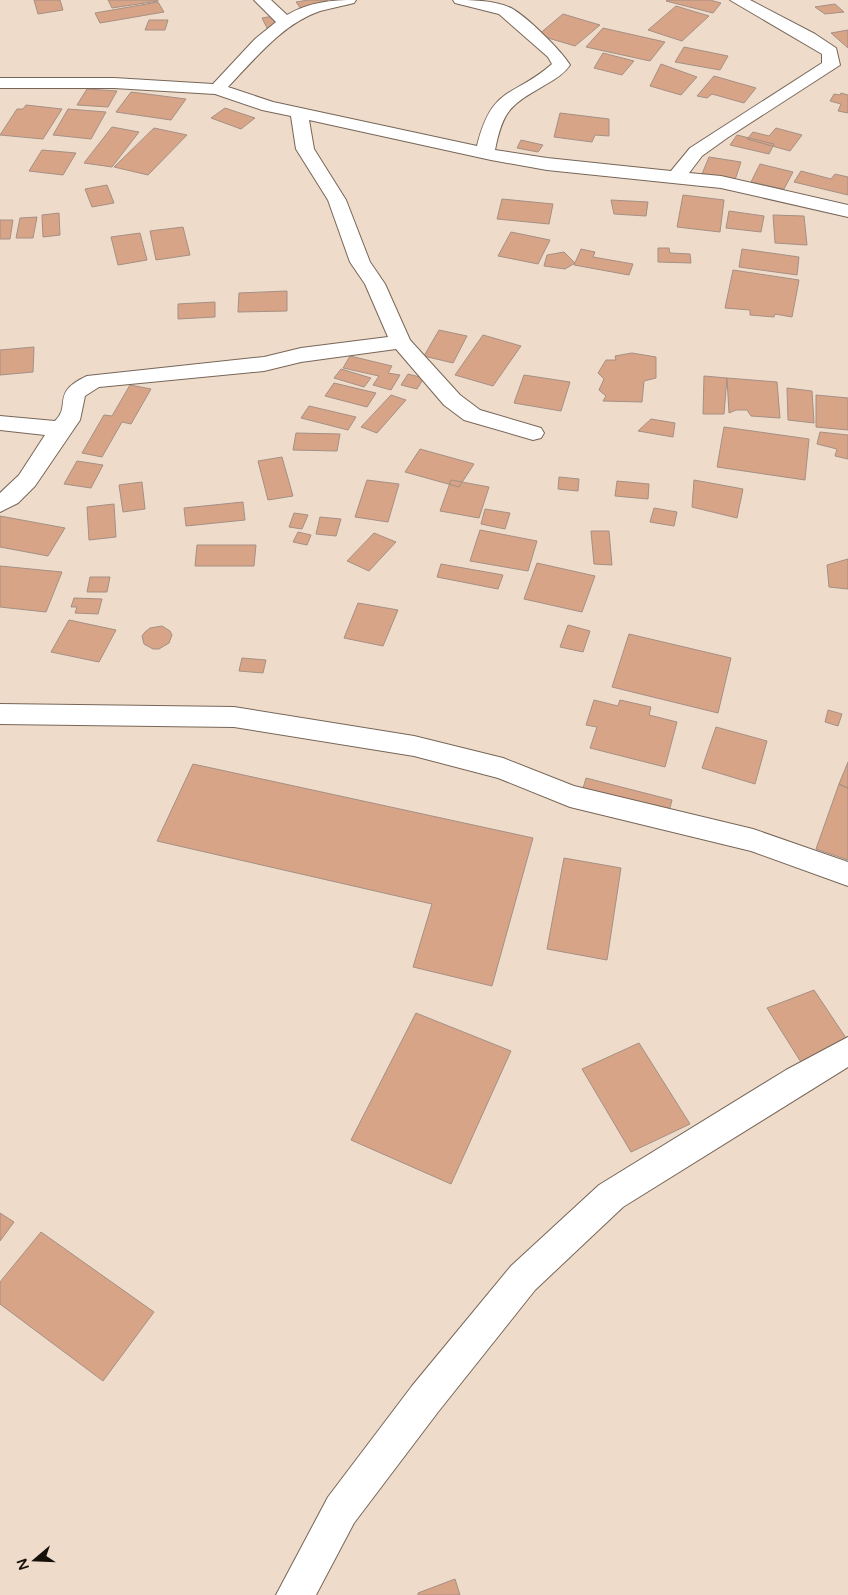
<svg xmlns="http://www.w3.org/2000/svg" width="848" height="1595" viewBox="0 0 848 1595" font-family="'Varela Round',sans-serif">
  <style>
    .building { fill: #d7a488; stroke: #a59084 }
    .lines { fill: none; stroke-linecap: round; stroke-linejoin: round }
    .minor-casing { stroke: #776658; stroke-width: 2 }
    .minor { fill: #fff; fill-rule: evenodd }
  </style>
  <rect width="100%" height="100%" fill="#eedbca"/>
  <path class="building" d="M34 0H60L63 10 38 14Z
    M108 0H158V1L112 8Z
    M308 0H327L330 4 301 9 296 2Z
    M667 0H710L721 3 713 13 666 1Z
    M158 2 164 12 100 23 95 13Z
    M835 4 844 12 825 14 815 7Z
    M676 6 709 16 682 41 648 30Z
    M563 14 600 25 575 46 538 35Z
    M274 16 280 26 267 28 262 18Z
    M149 20H168L165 30H145Z
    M603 28 665 42 650 61 586 47Z
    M848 30V48L831 33Z
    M684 47 728 56 720 70 675 62Z
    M603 53 634 61 622 75 594 68Z
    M661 64 697 77 681 95 650 86Z
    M714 76 756 88 744 103 712 94 707 98 697 96Z
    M87 89 117 91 108 107 77 105Z
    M131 92 186 99 171 120 116 112Z
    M841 93 848 95V113L838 111 841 104 830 101 834 94 840 95Z
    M26 105 62 109 43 139 0 135 17 109H23Z
    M225 108 255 118 241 129 211 118Z
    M68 109 106 112 91 139 53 135Z
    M560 113 609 119V136L595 135 592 142 554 137Z
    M112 127 139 132 112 167 84 163Z
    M154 128 187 135 148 175 114 167Z
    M776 128 802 135 790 151 747 139 753 132 769 136Z
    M737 135 774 144 769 154 730 145Z
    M521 140 543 145 538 152 517 148Z
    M42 150 76 153 63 175 29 171Z
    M709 157 741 162 735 180 702 174Z
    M760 164 793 172 784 189 751 182Z
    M801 171 831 179 835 174 848 177V195L794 182Z
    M107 185 114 203 92 207 85 189Z
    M683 195 724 200 720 232 677 227Z
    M502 199 553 204 549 224 497 219Z
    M611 200 648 202 646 216 614 214Z
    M729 211 764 216 761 232 726 228Z
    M59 213 60 235 43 237 42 215Z
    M773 215 804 216 807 245 775 243Z
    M37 217 33 238H16L20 218Z
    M0 220H13L10 239H0Z
    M183 227 190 255 156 260 150 231Z
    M511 232 550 240 538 264 498 256Z
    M140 233 147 260 118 265 111 237Z
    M658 248H669L670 253 690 254 691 263 658 262Z
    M581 249 595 252 593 257 633 264 629 275 574 265Z
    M742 249 799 257 797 275 739 267Z
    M564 252 575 263 565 269 544 266 547 255Z
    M733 270 799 280 792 317 775 314 774 317 750 315V310L725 308Z
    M287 291V311L238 312 239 293Z
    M215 302V317L178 319V304Z
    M439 330 467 336 453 363 424 356Z
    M483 335 521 346 493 386 455 375Z
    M34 347 33 372 0 375V350Z
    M632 353 656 357V378L644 381 642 402 603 401 606 396 599 390 604 379 598 373 606 360H616L615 356Z
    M350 356 392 366 388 373 400 375 391 390 373 385 379 376 343 368Z
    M341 369 371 378 364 387 334 378Z
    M408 374 424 378 417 389 401 385Z
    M524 375 570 382 561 411 514 403Z
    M704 376 727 378 724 414H703Z
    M727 378 777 382 780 418 751 416 747 410H736L729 413Z
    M334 383 376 393 367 407 325 396Z
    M130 385 151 389 131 424 122 422 102 457 82 453 104 415 112 416Z
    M787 388 812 391 814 423 788 420Z
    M391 395 406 400 377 433 361 427Z
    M816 395 848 398V430L816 427Z
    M309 406 356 417 348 430 301 418Z
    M651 419 675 423 673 437 638 431Z
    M724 427 809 439 805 480 717 467Z
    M820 432 848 435V459L835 456 837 449 817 444Z
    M296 433 340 434 337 451 293 450Z
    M420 449 474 464 459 487 405 472Z
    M282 457 293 496 268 500 258 461Z
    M77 461 103 465 91 488 64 484Z
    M559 477 579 479 578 491 558 489Z
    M367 480 399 484 388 522 355 517Z
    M451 480 489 487 479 518 440 511Z
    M694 480 743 489 737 518 692 507Z
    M617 481 649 484 648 499 615 496Z
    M142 482 145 509 123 512 119 485Z
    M243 502 245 520 186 526 184 508Z
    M114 504 116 537 89 540 87 507Z
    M654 508 677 512 674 526 650 522Z
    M485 509 510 513 505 529 481 524Z
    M294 513 308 515 302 529 289 527Z
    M0 516 65 528 48 556 0 547Z
    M320 517 341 519 336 536 316 534Z
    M480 530 537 541 528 571 470 561Z
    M591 531H609L612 565 594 564Z
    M298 532 311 535 307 545 293 542Z
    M374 533 396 542 369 571 347 561Z
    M197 545H256L254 566H195Z
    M848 559V589L829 587 827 565Z
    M537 563 595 576 582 612 524 599Z
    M441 564 503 575 498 589 437 577Z
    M0 566 62 572 46 612 0 607Z
    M90 577H110L107 592H87Z
    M74 598 102 599 98 614 75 613 77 607H71Z
    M358 603 398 610 383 646 344 638Z
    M69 620 116 630 99 662 51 652Z
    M568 625 590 631 583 652 560 647Z
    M162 626 170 631 172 635 169 643 159 649H153L144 644 142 636 145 632 150 628Z
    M629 634 731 658 718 713 612 687Z
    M242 658 266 660 263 673 239 671Z
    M594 700 618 706 620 700 651 707 649 715 677 722 665 767 590 748 597 727 586 725Z
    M828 710 842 714 838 726 825 722Z
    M716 727 767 741 755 784 702 768Z
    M848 762V788L839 784Z
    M193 764 533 838 492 986 413 967 432 904 157 841Z
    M586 778 672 800 665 827 578 805Z
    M839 784 848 788V860L816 849Z
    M564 858 621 868 607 960 547 949Z
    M814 990 848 1041V1049L804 1067 767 1008Z
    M416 1013 511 1051 451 1184 351 1140Z
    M639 1043 690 1124 631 1152 582 1069Z
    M0 1213 14 1222 0 1241Z
    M41 1232 154 1312 103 1381 0 1304V1282Z
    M455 1579 460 1595H418V1593Z"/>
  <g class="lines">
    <g class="minor-casing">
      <path id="minor" d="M254 0H271L287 15C309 2 331 0 356 0L354 3C343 6 331 8 320 11 282 24 255 59 228 87L273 102 477 146C492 85 513 98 552 64L548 57 499 14 455 3 453 0C471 0 494 0 511 8 526 16 561 50 570 65 564 74 554 80 545 85 511 105 503 109 495 150L547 158 671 171 690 148 822 63V54L730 0H750L815 34 836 48 840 65 727 138 702 156 689 173 721 176 848 205V217L721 188 547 170 491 160 309 120 314 149 346 200 370 262 385 284 410 340 460 395 480 410 541 428 544 433 541 438 533 440 464 420 444 405 396 349 301 362 264 371 99 387 85 396 80 420 35 486 18 503 0 512V493L19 475 45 435 0 430V416L55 421C72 405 50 393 87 376L264 357 301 348 388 337 365 284 350 262 328 200 296 149 291 116 262 110 215 94 114 88H0V78H114L213 84 255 39 276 22Z
        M0 704 234 707 414 736 503 758 574 786 753 829 848 862V886L751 851 570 807 498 778 414 756 234 727 0 724Z
        M848 1037V1067L623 1207 535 1290 438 1412 354 1523 316 1595H276L328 1497 412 1386 511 1266 599 1185 786 1070Z"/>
    </g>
    <use href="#minor" class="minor"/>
  </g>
  <g transform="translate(35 1560) rotate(251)" stroke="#eedbca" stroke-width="4" paint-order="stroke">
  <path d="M0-4L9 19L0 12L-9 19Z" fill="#16100a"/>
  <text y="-8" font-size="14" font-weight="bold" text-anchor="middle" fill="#16100a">N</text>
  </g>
</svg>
